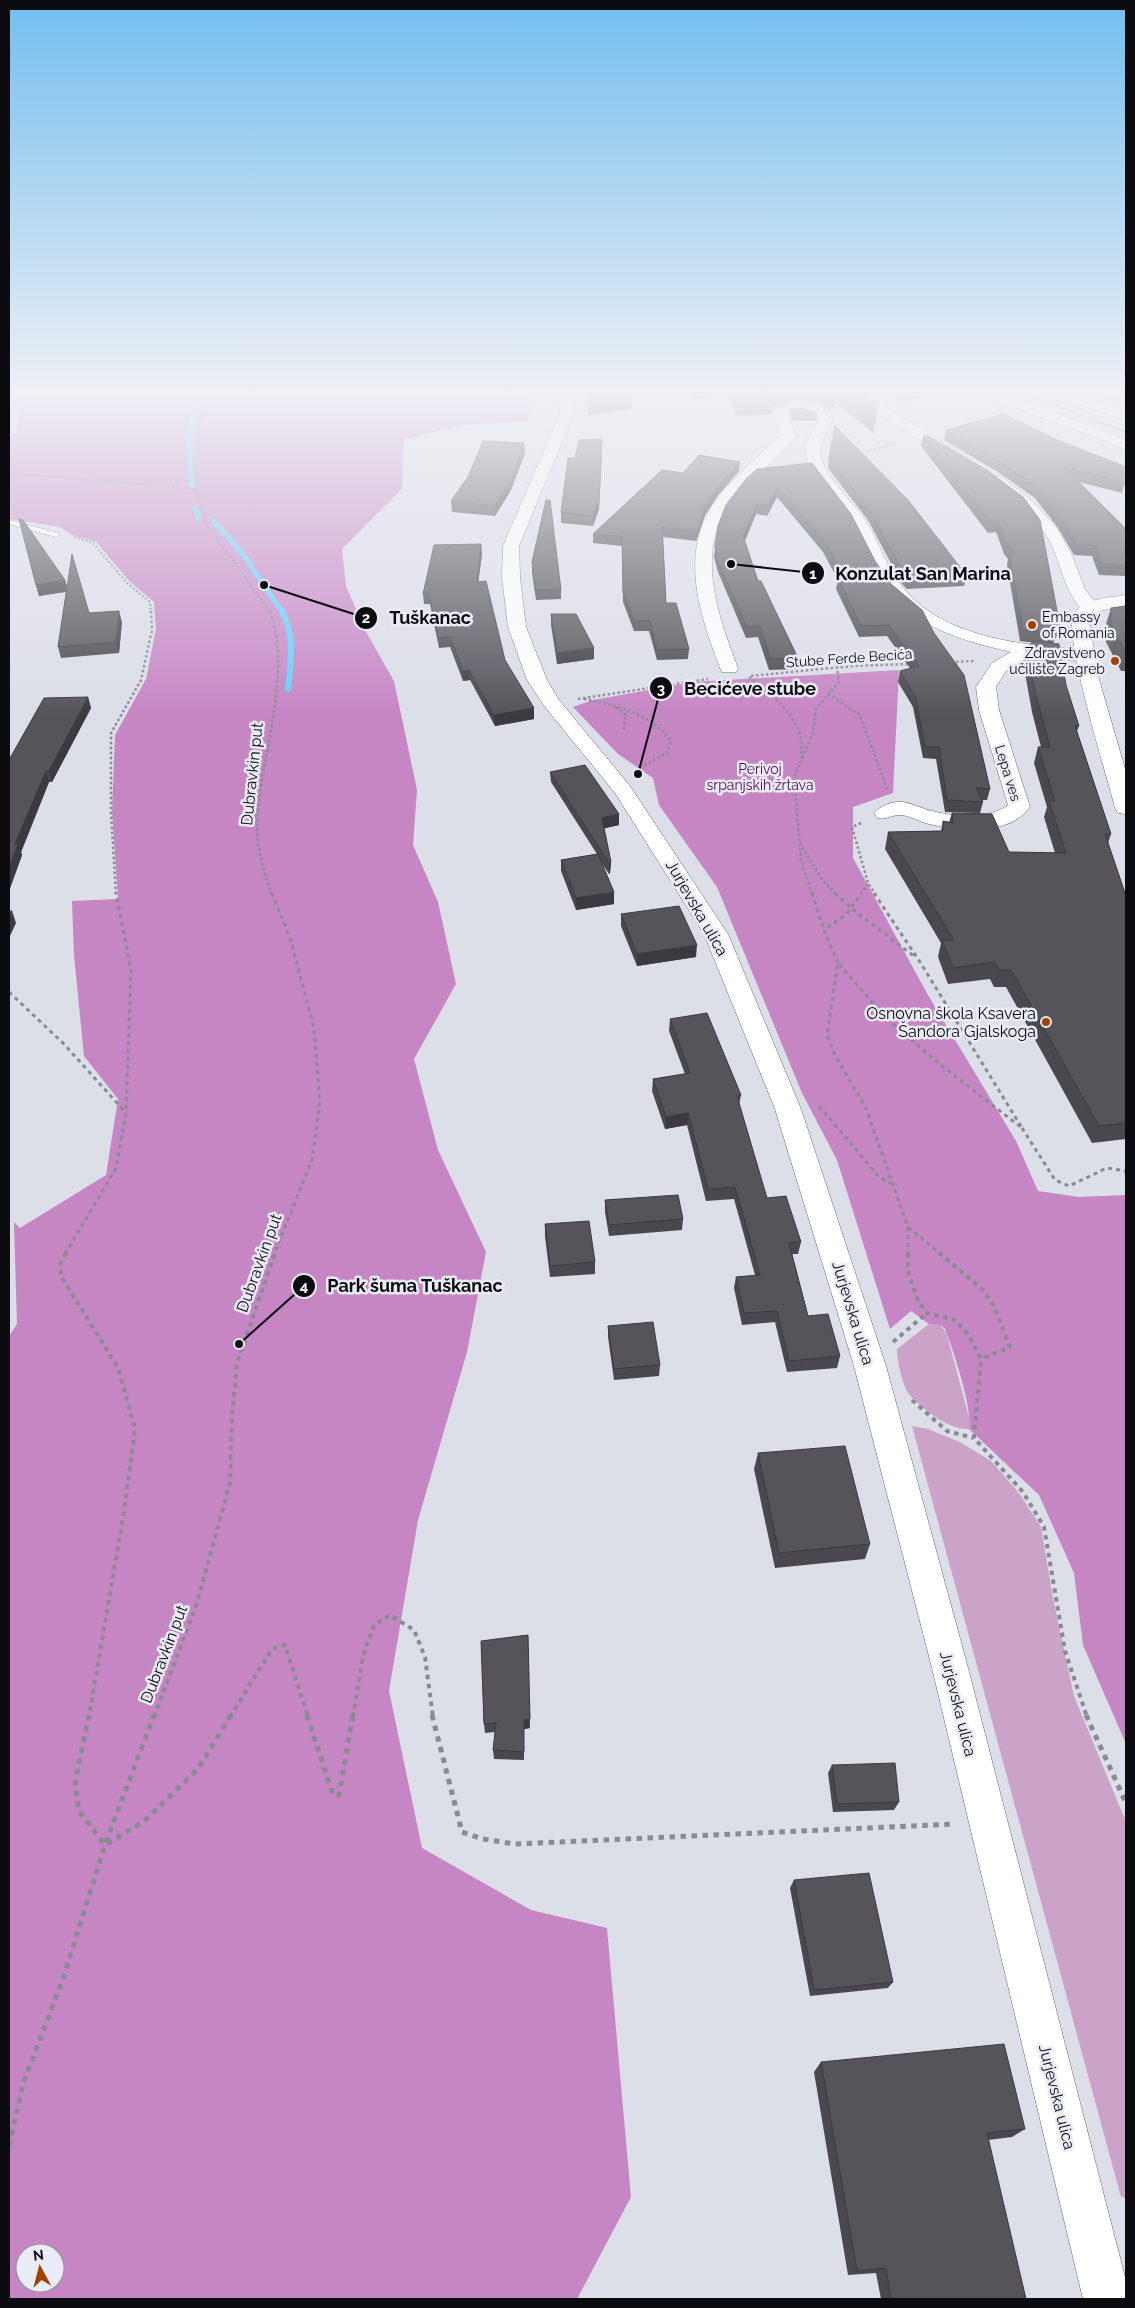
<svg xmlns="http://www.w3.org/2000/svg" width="1135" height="2308" viewBox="0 0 1135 2308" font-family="Raleway,sans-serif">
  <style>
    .green { fill: #cba3c9 }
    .forest { fill: #c686c4; fill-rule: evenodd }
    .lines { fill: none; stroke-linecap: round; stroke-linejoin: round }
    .stream-far1 { stroke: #65cef9; stroke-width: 5 }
    .stream { stroke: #65cef9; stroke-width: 6 }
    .lane-casing { stroke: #666871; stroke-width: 1 }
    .street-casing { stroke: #666871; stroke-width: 1 }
    .secondary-casing { stroke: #666871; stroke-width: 1 }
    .path-far4 { stroke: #898b92; stroke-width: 2; stroke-dasharray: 2 2; stroke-linecap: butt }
    .path-far3 { stroke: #898b92; stroke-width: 2.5; stroke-dasharray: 2.5 2.5; stroke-linecap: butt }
    .path-far2 { stroke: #898b92; stroke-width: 3; stroke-dasharray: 4 4; stroke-linecap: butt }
    .path-far1 { stroke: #898b92; stroke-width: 4; stroke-dasharray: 4.5 4.5; stroke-linecap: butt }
    .path { stroke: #898b92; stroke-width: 5; stroke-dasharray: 5.5 5.5; stroke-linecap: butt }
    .lane { fill: #fff; fill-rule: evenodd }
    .street { fill: #fff; fill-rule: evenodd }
    .secondary { fill: #fff; fill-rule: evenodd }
    .tram { stroke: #404146; stroke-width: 1 }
    .wall { fill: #4a474e }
    .shaded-wall { fill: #3c3a40 }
    .building { fill: #56535b; stroke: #3c3a40 }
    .poi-dot { fill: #a23f02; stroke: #e9ebf5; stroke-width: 2 }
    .labels { text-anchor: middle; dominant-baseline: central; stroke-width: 5; stroke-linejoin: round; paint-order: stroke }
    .far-poi-label { font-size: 14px; fill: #0c0c10; stroke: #e9ebf5; text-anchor: start }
    .far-street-label { font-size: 14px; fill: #0c0c10; stroke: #e9ebf5 }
    .far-park-label { font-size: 14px; fill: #590759; stroke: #e9ebf5 }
    .street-label { font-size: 16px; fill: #0c0c10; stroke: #e9ebf5 }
    .poi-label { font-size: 16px; fill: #0c0c10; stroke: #e9ebf5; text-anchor: end }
    .leader { fill: none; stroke: #0c0c10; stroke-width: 2 }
    .callout-dot { fill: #0c0c10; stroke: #e9ebf5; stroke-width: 2 }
    .mark-label { font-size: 15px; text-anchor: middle; font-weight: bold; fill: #fff }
    .callout-label { font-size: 18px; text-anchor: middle; font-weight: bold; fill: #0c0c10; stroke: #e9ebf5; stroke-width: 5; stroke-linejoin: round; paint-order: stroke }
  </style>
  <rect width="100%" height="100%" fill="#dcdee8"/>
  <path class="green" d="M1081 392H1126V407Z
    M929 1324 941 1325 947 1335 970 1421 969 1429C951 1431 920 1408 909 1394 903 1387 896 1357 897 1349Z
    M912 1426 928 1429 960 1442 991 1461 1019 1493 1041 1527 1053 1598 1074 1696 1126 1822V2198L1121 2197Z"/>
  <path class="forest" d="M9 392H533L535 401 530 421 462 425 404 440 402 489 342 549 346 586 365 630 394 681 417 790 413 845 438 902 456 984 414 1059 438 1150 486 1252 467 1352 418 1520 389 1691 422 1848 531 1910 607 1928 631 2197 577 2299H9V1336L17 1324 14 1222 20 1228 106 1175 118 1099 84 1056 74 955 72 901 118 899 112 811 115 735 146 679 156 629 154 602 130 582 96 542 71 535 60 527 9 519V435L16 433 21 402 9 403ZM25 2253H55V2283H25Z
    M899 670 893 793 853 807V858L928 995 1016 1141 1038 1191 1079 1197 1126 1195V1744L1083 1645 1074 1573 1039 1495 969 1429C973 1409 953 1349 945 1329L941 1325 929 1324 911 1311 890 1329 837 1160 802 1093 717 887 659 805 653 778 618 754 573 707 593 700 693 682Z"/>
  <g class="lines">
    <path class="stream-far1" d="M192 486 188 432 204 392
      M195 508 199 520
      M214 521 243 554 283 613"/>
    <path class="stream" d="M282 611C295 635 291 663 288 689"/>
    <g class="lane-casing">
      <path id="lane" d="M9 520 59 533 60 535 56 537 9 524Z"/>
    </g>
    <g class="street-casing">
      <path id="street" d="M851 392H867L892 411 963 455 960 458H950L882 417Z
        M797 402 822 406 833 417C831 427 823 435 821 445 815 471 854 501 866 521 879 542 886 566 901 585 942 639 1024 645 1086 650L1093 652 1095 656 1093 660 1086 662 1031 655 1006 671 996 687 999 710 1030 807C1010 836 959 831 929 824 920 822 909 815 900 815 891 815 887 820 877 818L874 813C879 807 890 802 898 802 909 801 922 809 932 811 956 817 988 820 1008 805L979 710 976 687 992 663 1011 652C960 640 907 626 879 577 868 560 862 540 851 523 838 502 801 472 806 445 808 435 816 427 819 418 810 410 798 408 787 413L796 435C781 458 755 474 737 495 692 545 717 613 738 668L736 672H722L720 668C699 612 677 549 719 496 737 473 761 455 781 434L772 412 774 409Z
        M998 476 1003 478 1032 501 1057 528 1071 553 1085 589 1099 608 1096 612H1084C1064 592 1062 566 1050 542 1037 518 1014 501 993 484L990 481Z"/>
    </g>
    <g class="secondary-casing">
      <path id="secondary" d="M554 392H568L572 398 574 413 519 546 520 577 526 627 547 680 559 700 630 786 728 934 801 1109 886 1366 968 1668 1126 2281V2299H1083L932 1668 854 1366 775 1109 704 934 615 793 545 707 527 680 508 627 502 577 503 546 560 413 558 398Z
        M980 392H1001L1126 440V449L982 395Z
        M1050 392H1071L1126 412V421L1052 395Z
        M1126 595V605L1100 611 1089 619 1098 676 1126 772V814L1118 813 1115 808C1108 779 1062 633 1074 614 1084 598 1109 598 1126 595Z"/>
    </g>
    <path class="path-far4" d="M213 392 199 429 196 489 207 525 271 613
      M674 392 683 400
      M858 453 896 444
      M9 473 196 489
      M74 537 93 543 127 583 150 602 151 613"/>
    <path class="path-far3" d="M270 611C293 678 259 758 257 827 257 849 264 874 272 894
      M951 662 975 661
      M751 676 852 666 910 664
      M749 677C768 692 793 710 800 735 802 742 801 750 802 758
      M828 694 860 715 887 789
      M578 699 708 679
      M584 699C618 706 649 712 671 741L667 753 636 770
      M616 707 626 715 623 731
      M861 823 852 827 868 883 875 894
      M800 843 823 881 836 894
      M116 894 111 813V733L141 680 152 630 151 611
      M812 894 801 860 794 777 813 733 816 709 839 682 837 667
      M861 894 868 883"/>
    <path class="path-far2" d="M272 893 291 941 314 1028 320 1102 312 1160 274 1254
      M812 893 824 930
      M835 893 851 908 915 957
      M874 893 920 962 1022 1128 942 1066 887 1019 838 963 827 1035 835 1055 866 1108 908 1227 941 1254
      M838 963 824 930 847 914 861 893
      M9 992 64 1044 126 1113
      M819 1106 879 1177 894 1185
      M1022 1128 1055 1180 1069 1186 1107 1168 1126 1171
      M908 1227V1254
      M65 1254 116 1168 126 1113 131 970 116 893"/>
    <path class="path-far1" d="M66 1253 61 1262V1276L118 1368 135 1429 124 1512 89 1717
      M908 1253V1271L918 1301 927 1313 955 1320 970 1337 981 1359 974 1438 1023 1492 1044 1527 1065 1651 1087 1717
      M939 1253 982 1289 994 1306 1010 1347 981 1359
      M893 1342 927 1313
      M912 1400 947 1431 974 1438
      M154 1717 197 1603 230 1483 232 1416 237 1363 275 1253
      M230 1717 272 1649 285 1645 308 1717
      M353 1717 363 1656 374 1625 390 1615 414 1630 425 1657 433 1717"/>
    <path class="path" d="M89 1715 75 1783 79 1811 105 1845 144 1821 198 1769 231 1715
      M307 1715 333 1795H339L353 1715
      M432 1715 462 1832 483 1839 515 1844 953 1824
      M1086 1715 1126 1803
      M9 2146 23 2084 63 1979 105 1845 154 1715"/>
    <use href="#lane" class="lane"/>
    <use href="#street" class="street"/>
    <use href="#secondary" class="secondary"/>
    <path class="tram" d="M1020 392 1126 432"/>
  </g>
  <path class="wall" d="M585 392H631L632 399V409L588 415V406L589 400Z
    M684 392H862L877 404 873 433 836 403 829 410 822 404 796 400 773 407 771 414 737 416 727 395 693 400Z
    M870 392H879L878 398Z
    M883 392H946L901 402Z
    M791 409 817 414 816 421H792L791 414Z
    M946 430 1126 479 1122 493 1079 482 1126 529V576L1099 575 1092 556 1074 555 1058 528 1035 498 998 472 944 440Z
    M923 436 988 471 1060 627 1056 638H1055L1053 644 1079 726 1077 731 1111 834 1108 843 1126 896V1139L1092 1143 1006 987H994L990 979 948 984 938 957 941 943 885 849 888 832 941 831 943 821 949 822 952 813 1009 852 1055 853 1044 817 1047 807 1034 763 1038 747H1041L1032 712 1023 662 1027 646 1034 643 1020 641 1007 565 1008 559 1004 554 996 532 988 533 921 446Z
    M524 443 525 453 511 490 495 516 452 512 451 501Z
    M602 449 599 509 593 526 561 523V512L575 458Z
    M829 458 967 576 964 586 907 589 902 584 868 520 828 468Z
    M812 463 990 789 987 800H982L983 802 980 813 945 812 936 759 923 758 913 707 898 682 900 671 910 668 887 636 859 637 836 589 838 580 823 552 777 497 767 516 756 514 745 541 758 581 798 658 797 669 769 670 758 637 746 638 718 572 714 557 718 526Z
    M739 471 718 495 705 515 696 541 663 537 666 603 689 649 688 659 657 660 649 631H634L623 602 622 546 593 543V534L683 473Z
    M481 544 482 554 478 582 505 660 534 708V719L495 726 470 680 463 681 450 647 439 648 430 604H424L423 594Z
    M532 562 561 590V599L536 600 532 572Z
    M65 580 67 587 89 613 122 622 119 653 61 658 58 647 66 592 39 596 36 585Z
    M1126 606V671H1121L1106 642V624L1111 608Z
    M551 614 594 648V659L557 664 551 625Z
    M88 697 91 708 52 782H49L21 852 22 855 9 891V760Z
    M550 772 619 814V825L604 828 611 862 610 873 609 874 601 862 614 904 576 910 561 871V860L597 854 551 782Z
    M621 914 696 957 637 966 621 926Z
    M670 1019 741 1095 739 1105 767 1198 801 1242 798 1254H792L808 1316 840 1356 837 1368 787 1372 775 1322 742 1325 734 1288 736 1277 755 1275 734 1199 706 1201 687 1125 665 1129 652 1091 653 1079 685 1074 669 1031Z
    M605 1200 683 1219 682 1230 609 1236 605 1212Z
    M545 1224 595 1262V1274L550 1277 545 1236Z
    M608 1326 660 1365 659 1376 614 1380 608 1337Z
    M758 1453 870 1544 865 1559 775 1568 754 1469Z
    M481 1641 530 1728 524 1729V1760L494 1759 493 1750 495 1732 485 1733 484 1724Z
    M832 1765 899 1802 894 1810 833 1812 828 1773Z
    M794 1880 893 1982 888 1988 810 1996 790 1888Z
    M821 2062 1025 2129 1012 2137 988 2140 1026 2299H881L876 2273 848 2275 814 2072Z"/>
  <path class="shaded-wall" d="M693 392H727V395L693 400Z
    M791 392H797L796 400 773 407 771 414 772 404 774 397Z
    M946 392 901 402 903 393Z
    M837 393 836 403 829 410 830 400Z
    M632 399V409L588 415V406Z
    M524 443 525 453 511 490 495 516V506Z
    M602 449 599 509 593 526V516Z
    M740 462 739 471 718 495 705 515 696 541 697 531 705 506 718 486Z
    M778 487 777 497 767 516 768 505Z
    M757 504 756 514 742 547 743 536Z
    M481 544 482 554 477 592V582Z
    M65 580 68 591 39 596 36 585Z
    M119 611 122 622 119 653 116 642Z
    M594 648V659L557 664V653Z
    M469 670 470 680 463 681V671Z
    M88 697 91 708 52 782 49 771Z
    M534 708V719L495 726 494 715Z
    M46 771 49 782 21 852 22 855 9 891V868L15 844Z
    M619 814V825L602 829V818Z
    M611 862 610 873 609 874V863Z
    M614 892V904L576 910V898Z
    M12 911 16 923 9 938V917Z
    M697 945 696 957 637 966V954Z
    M688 1113 687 1125 665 1129 666 1117Z
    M528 1635 530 1728 524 1729V1760V1720Z"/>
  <path class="building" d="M591 392H631L632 399 588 406Z
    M731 392H791L774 397 772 404 738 406Z
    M811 392H862L877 404 875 423 837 393 830 400 824 394Z
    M804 408 817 414 816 416H793L791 409Z
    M1003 414 1055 439 1126 467V478L1125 483 1064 467 1126 529V566L1102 564 1095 545H1077L1061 517 1038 488 1000 462 946 430Z
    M835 426 908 500 967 576 909 578 904 573 869 510 829 458Z
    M927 435 988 471 1023 497 1040 520 1060 627H1055L1056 634 1023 630 1009 554H1015L1007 543 998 522H990L923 436Z
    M602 439 599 499 593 516 561 512 568 458H575L579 440Z
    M483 441 524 443 511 480 495 506 451 501 468 477Z
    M699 455 740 462 718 486 705 506 697 531 662 527 666 603H676L689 649 657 650 650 621H634L623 592 622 536 593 534 662 470 683 473Z
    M812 463 851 514 875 561 891 584 922 610 934 633 964 675 990 789 976 788 983 802 947 800 939 747H925L915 696 900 671 919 666 889 625 861 626 838 578H844L825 542 778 487 768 505 757 504 743 536 758 581H761L798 658 770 659 760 626 747 627 718 562 715 547 718 526 726 505 746 479 757 469Z
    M546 500H550L561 590H535L532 562Z
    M19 519 23 520 65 580 36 585Z
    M481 544 477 582 486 581 505 660 534 708 494 715 469 670 463 671 450 637 438 638 429 594H423L434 545Z
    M72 554 89 613 119 611 116 642 58 647Z
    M1126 606V654L1111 625V608Z
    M551 614H576L594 648 557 653Z
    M1036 641 1059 644 1066 685 1079 726H1075L1111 834H1105L1126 896V1123L1099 1126 1011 970H999L995 962 953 968 942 940H954L888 832 943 831V821L953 823 952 813 992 814 1009 852 1066 853 1049 801H1055L1038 747H1050L1036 696 1027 646Z
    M88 697 49 771H46L15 844H18L9 868V760L44 698Z
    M585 765 619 814 602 818 611 862 609 863 550 772Z
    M598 854 614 892 576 898 561 860Z
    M679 906 697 945 637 954 621 914Z
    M9 911H12L9 917Z
    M707 1013 741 1095 737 1096 767 1198 786 1196 801 1242 789 1243 808 1316 828 1314 840 1356 789 1361 777 1311 744 1313 736 1277 760 1275 735 1187 708 1189 688 1113 666 1117 653 1079 690 1073 670 1019Z
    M678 1195 683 1219 609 1225 605 1200Z
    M589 1221 595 1262 550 1266 545 1224Z
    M653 1322 660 1365 614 1369 608 1326Z
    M845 1446 870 1544 779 1553 758 1453Z
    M528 1635 530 1719 524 1720V1752L493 1750 496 1723 484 1724 481 1641Z
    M895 1763 899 1802 837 1804 832 1765Z
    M869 1873 893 1982 814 1990 794 1880Z
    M1004 2044 1025 2129 987 2133 1026 2299H891L886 2268 857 2271 821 2062Z"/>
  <linearGradient id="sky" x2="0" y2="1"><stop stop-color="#73beef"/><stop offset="0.55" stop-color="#eff0f5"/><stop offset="1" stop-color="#eff0f5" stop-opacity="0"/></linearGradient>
  <rect width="1135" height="715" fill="url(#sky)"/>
  <g class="poi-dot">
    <circle cx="1032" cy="625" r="5"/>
    <circle cx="1115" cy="661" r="5"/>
    <circle cx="1046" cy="1022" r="5"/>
  </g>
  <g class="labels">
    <g class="far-poi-label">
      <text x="1042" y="617">Embassy<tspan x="1042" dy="16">of Romania</tspan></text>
      <text x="1105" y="653" text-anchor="end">Zdravstveno<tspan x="1105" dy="16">učilište Zagreb</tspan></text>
    </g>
    <g class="far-street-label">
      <text transform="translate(849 658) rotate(-4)">Stube Ferde Becića</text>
      <text transform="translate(1008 773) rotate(73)">Lepa ves</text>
    </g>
    <g class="far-park-label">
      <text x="760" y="769">Perivoj<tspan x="760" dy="16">srpanjskih žrtava</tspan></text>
    </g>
    <g class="street-label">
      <text transform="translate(252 774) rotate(-84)">Dubravkin put</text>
      <text transform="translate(697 908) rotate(60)">Jurjevska ulica</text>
      <text transform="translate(259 1263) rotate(-70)">Dubravkin put</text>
      <text transform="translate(853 1313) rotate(73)">Jurjevska ulica</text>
      <text transform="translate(164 1654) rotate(-69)">Dubravkin put</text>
      <text transform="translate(958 1704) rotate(76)">Jurjevska ulica</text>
      <text transform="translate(1057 2097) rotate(76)">Jurjevska ulica</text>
    </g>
    <g class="poi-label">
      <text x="1036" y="1013">Osnovna škola Ksavera<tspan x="1036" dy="18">Šandora Gjalskoga</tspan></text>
    </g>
  </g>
  <path class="leader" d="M731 564L813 573M264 585L366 618M638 774L661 688M239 1344L304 1286"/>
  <g class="callout-dot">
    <circle cx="731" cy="564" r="5"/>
    <circle cx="264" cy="585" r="5"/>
    <circle cx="638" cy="774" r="5"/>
    <circle cx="239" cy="1344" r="5"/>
    <circle cx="813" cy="573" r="12"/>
    <circle cx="366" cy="618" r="12"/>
    <circle cx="661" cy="688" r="12"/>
    <circle cx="304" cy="1286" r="12"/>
  </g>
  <g class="mark-label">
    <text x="813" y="579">1</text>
    <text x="366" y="623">2</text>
    <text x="661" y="694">3</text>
    <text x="304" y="1291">4</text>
  </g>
  <g class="callout-label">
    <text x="923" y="580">Konzulat San Marina</text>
    <text x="430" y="624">Tuškanac</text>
    <text x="750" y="695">Becićeve stube</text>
    <text x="415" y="1292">Park šuma Tuškanac</text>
  </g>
  <rect width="1135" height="2308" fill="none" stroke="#0c0c10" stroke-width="20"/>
  <g transform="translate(40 2268) rotate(353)"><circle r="24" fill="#e9ebf5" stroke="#919299"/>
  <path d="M0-4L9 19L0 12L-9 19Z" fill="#a23f02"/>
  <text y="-8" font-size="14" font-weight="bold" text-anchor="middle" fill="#0c0c10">N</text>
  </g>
</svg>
